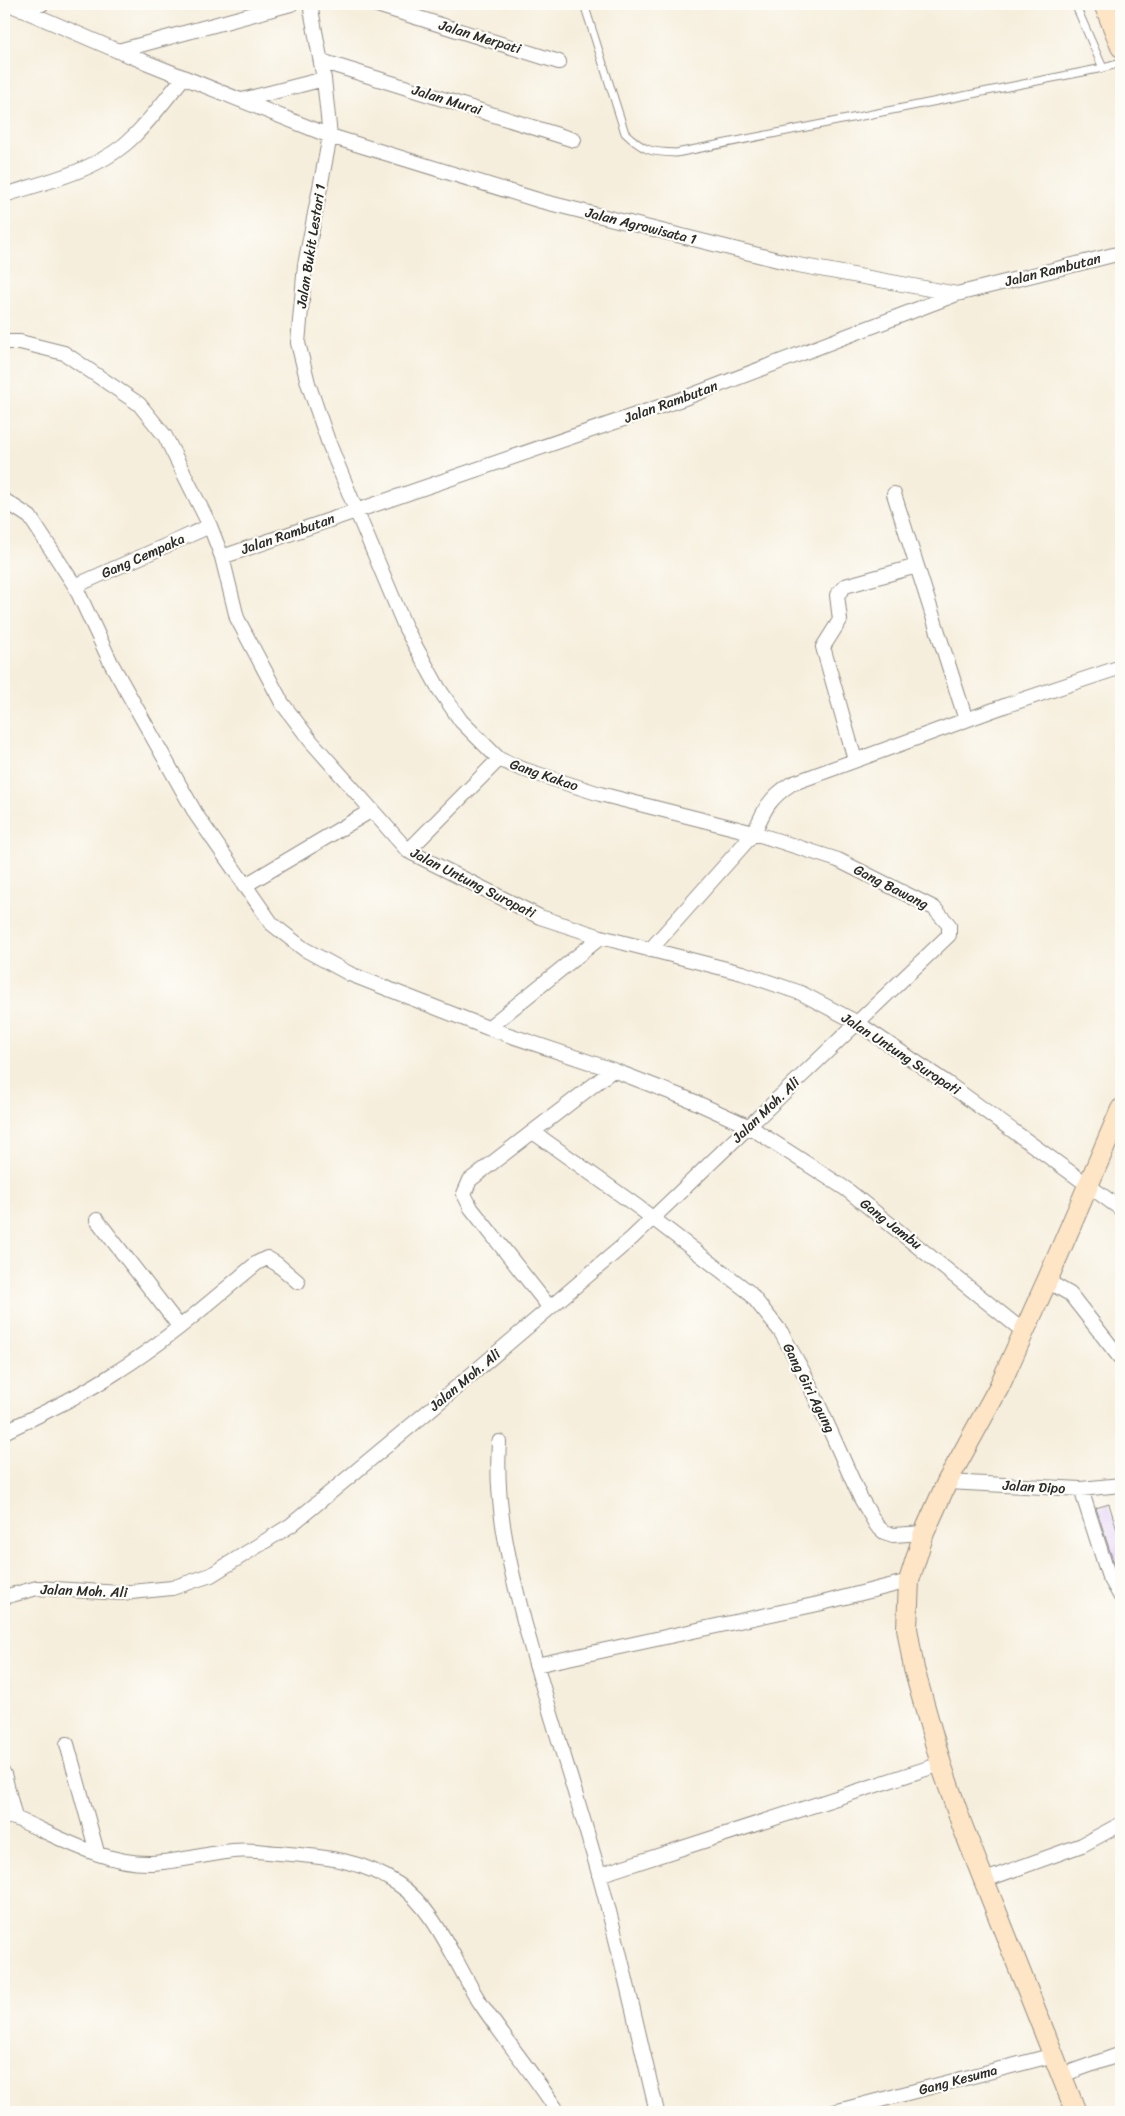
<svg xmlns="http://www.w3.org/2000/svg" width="1125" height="2116" viewBox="0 0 1125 2116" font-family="Sriracha,sans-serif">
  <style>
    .building { fill: #d1b1fa }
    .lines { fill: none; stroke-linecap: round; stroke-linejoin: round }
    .lane-casing { stroke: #908c84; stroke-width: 9 }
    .street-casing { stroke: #908c84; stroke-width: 16 }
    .secondary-casing { stroke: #908c84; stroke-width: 22 }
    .lane { stroke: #fff; stroke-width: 7 }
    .street { stroke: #fff; stroke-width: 14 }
    .secondary { stroke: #fde5c5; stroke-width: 20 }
    .labels { text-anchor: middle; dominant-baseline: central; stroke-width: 4.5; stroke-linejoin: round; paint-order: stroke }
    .street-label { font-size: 14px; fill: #2b2b2b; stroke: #fdfcf7 }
  </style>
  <rect width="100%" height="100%" fill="#fdfcf7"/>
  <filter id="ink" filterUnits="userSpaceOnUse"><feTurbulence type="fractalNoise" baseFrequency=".02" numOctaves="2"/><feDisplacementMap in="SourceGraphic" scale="10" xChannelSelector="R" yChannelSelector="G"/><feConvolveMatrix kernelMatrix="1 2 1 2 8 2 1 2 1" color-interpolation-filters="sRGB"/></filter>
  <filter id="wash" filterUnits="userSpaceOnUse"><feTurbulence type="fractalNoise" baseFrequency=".0096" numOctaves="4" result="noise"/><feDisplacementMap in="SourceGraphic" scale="20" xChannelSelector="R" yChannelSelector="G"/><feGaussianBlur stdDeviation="1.12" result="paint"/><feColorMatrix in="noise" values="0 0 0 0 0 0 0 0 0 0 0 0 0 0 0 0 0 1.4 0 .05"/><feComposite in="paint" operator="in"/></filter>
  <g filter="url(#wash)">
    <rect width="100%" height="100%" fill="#f6eedc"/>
    <g id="blocks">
      <path class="building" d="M1109 1504 1121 1543 1118 1544 1121 1554V1580L1116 1570 1096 1508Z"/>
    </g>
  </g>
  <g filter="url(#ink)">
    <use href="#blocks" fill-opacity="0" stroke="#908c84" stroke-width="1"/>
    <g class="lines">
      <g class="lane-casing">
        <path id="lane" d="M584 4 625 133C644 151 650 152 676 153L1103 68 1121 63
          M1075 4 1103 68"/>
      </g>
      <g class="street-casing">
        <path id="street" d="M9 4 118 51 330 136 541 201 798 265 957 294
          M374 4 559 62
          M22 10 42 4
          M118 51 291 4
          M321 61 574 140
          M242 100 324 79
          M4 195C49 181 101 170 135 135 153 117 168 96 184 77
          M4 342H20L64 353 139 404 165 436 210 526 222 557 237 618 282 703 310 740 408 851 540 917 601 937 742 973 801 993 856 1022 947 1083 1121 1209
          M894 494 966 720
          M4 500 30 517 75 586 111 663 197 816 272 924 304 949 350 974 488 1028 613 1070 693 1101 750 1127 846 1189 1023 1331
          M222 557 682 399 957 294 1121 253
          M75 586 210 526
          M855 760 823 647 840 620 837 595 845 586 917 566
          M408 851 499 759
          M244 886 372 810
          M650 950 754 833C764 810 769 798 791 784L1007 705 1121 667
          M488 1028 601 937
          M533 1132 638 1207 749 1292 781 1332 807 1379 860 1497 877 1526 884 1532 893 1535 924 1533
          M97 1220 179 1326
          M1047 1281 1070 1294 1121 1359
          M550 1308 471 1208 464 1194 470 1180 613 1070
          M4 1432C43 1413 82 1395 118 1371 168 1340 212 1300 257 1263L267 1258 277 1264 298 1282
          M499 1442C495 1503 508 1559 523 1617 546 1704 575 1788 599 1874 621 1953 638 2033 657 2112
          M947 1482 1081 1489 1121 1485
          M1081 1489 1108 1574 1121 1597
          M4 1597 37 1588 121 1593 172 1588 211 1575 291 1525 425 1414 632 1238 949 935V925L934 908 838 860 754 833 600 794 519 768 499 759 461 721 439 689 406 629 356 510 328 441 308 383 298 343 305 265 330 136 324 79 310 4
          M536 1665 818 1604 909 1581
          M67 1744 97 1852
          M4 1774 15 1818
          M4 1816 15 1818C57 1836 103 1864 151 1863 178 1862 206 1854 233 1851 248 1849 264 1852 278 1853 324 1857 358 1858 398 1884 437 1910 456 1966 481 2004 506 2041 534 2075 558 2112
          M599 1875 941 1764
          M985 1880 1082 1845 1121 1824
          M1062 2075 1121 2054
          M834 2112 1054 2055"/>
      </g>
      <g class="secondary-casing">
        <path id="secondary" d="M1104 4 1121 47
          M1076 2112 962 1825 941 1764 914 1669 907 1628 909 1581 924 1533 947 1482 999 1387 1047 1281 1121 1109"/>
      </g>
      <use href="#lane" class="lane"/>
      <use href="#street" class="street"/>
      <use href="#secondary" class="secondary"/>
    </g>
  </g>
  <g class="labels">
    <g class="street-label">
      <text transform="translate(480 37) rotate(17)">Jalan Merpati</text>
      <text transform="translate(447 100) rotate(17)">Jalan Murai</text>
      <text transform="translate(641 226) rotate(14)">Jalan Agrowisata 1</text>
      <text transform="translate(311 246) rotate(-81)">Jalan Bukit Lestari 1</text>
      <text transform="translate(1053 270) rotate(-14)">Jalan Rambutan</text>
      <text transform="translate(671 402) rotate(-20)">Jalan Rambutan</text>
      <text transform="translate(288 534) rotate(-19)">Jalan Rambutan</text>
      <text transform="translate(143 556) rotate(-24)">Gang Cempaka</text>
      <text transform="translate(544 775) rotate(19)">Gang Kakao</text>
      <text transform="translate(473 883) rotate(27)">Jalan Untung Suropati</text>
      <text transform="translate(891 887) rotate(27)">Gang Bawang</text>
      <text transform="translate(901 1054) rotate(33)">Jalan Untung Suropati</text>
      <text transform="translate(766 1110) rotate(-44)">Jalan Moh. Ali</text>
      <text transform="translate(891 1224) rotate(38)">Gang Jambu</text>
      <text transform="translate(465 1380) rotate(-40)">Jalan Moh. Ali</text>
      <text transform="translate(809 1388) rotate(63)">Gang Giri Agung</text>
      <text transform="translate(1034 1487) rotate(3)">Jalan Dipo</text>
      <text transform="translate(84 1591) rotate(2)">Jalan Moh. Ali</text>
      <text transform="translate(958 2080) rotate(-15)">Gang Kesuma</text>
    </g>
  </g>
  <rect width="1125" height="2116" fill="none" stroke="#fdfcf7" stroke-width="20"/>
</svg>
